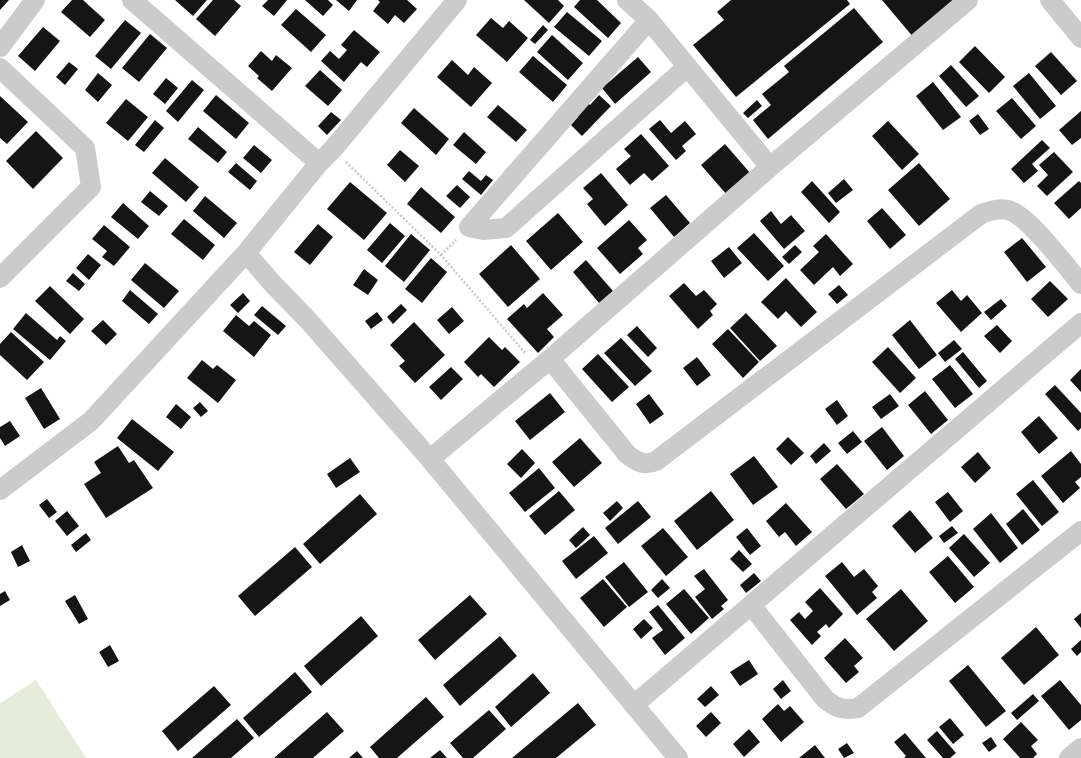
<svg xmlns="http://www.w3.org/2000/svg" width="1081" height="758" viewBox="0 0 1081 758" font-family="Arial,sans-serif">
  <style>
    .green { fill: #e3edda }
    .building { fill: #151515 }
    .lines { fill: none; stroke-linecap: round; stroke-linejoin: round }
    .path { stroke: #cbcbcb; stroke-width: 2.5; stroke-dasharray: 2 2; stroke-linecap: butt }
    .street { stroke: #cbcbcb; stroke-width: 20 }
  </style>
  <rect width="100%" height="100%" fill="#fff"/>
  <path class="green" d="M36 680 86 758H0V703Z"/>
  <path class="building" d="M0 0H9L0 10Z
    M72 0H83L105 20 90 37 61 12Z
    M175 0H207L193 16Z
    M213 0H234L241 6 215 36 196 19Z
    M268 0H287L274 16 262 6Z
    M305 0H328L333 5 323 16Z
    M336 0H357L349 11Z
    M378 0H407L417 9 404 23 395 15 388 24 373 11 380 2Z
    M524 0H558L564 6 549 23Z
    M580 0H597L621 23 608 38 574 7Z
    M731 0H847L850 4 736 97 693 45 724 20 717 12Z
    M882 0H959L914 38Z
    M854 8 883 42 768 139 753 120 771 105 762 94 789 72 784 66Z
    M296 9 326 35 311 52 281 25Z
    M567 12 602 41 589 56 554 27Z
    M491 18 503 28 509 21 528 38 507 62 476 35Z
    M125 20 141 33 111 69 95 56Z
    M543 25 548 30 535 44 530 40Z
    M43 27 60 41 35 71 18 56Z
    M354 30 380 52 367 67 361 62 344 82 321 61 330 51 339 59 347 50 341 45Z
    M150 34 167 48 139 82 122 68Z
    M552 35 583 63 568 80 537 52Z
    M975 46 1005 77 989 93 959 62Z
    M261 51 272 61 276 55 292 68 272 91 257 78 259 76 248 66Z
    M1051 52 1077 81 1061 95 1035 66Z
    M533 56 567 85 553 102 519 72Z
    M638 57 651 72 615 104 602 88Z
    M452 60 468 75 474 67 492 83 471 107 437 77Z
    M69 62 78 69 65 85 56 77Z
    M951 65 979 96 966 107 939 76Z
    M320 70 342 90 328 106 305 86Z
    M98 73 112 85 98 102 85 90Z
    M1029 73 1056 106 1040 119 1013 86Z
    M166 78 178 88 165 104 153 94Z
    M192 80 204 90 178 122 166 111Z
    M933 82 961 117 943 130 916 96Z
    M216 95 249 123 236 139 203 111Z
    M599 95 611 106 582 136 571 125 578 117 575 114 587 102 590 105Z
    M0 96 28 122 7 144 0 138Z
    M1012 98 1036 126 1021 139 996 111Z
    M126 99 148 117 128 141 106 123Z
    M757 100 762 106 748 118 743 113Z
    M498 105 527 130 516 142 487 117Z
    M414 108 449 139 436 155 401 123Z
    M1081 111V138L1072 145 1059 130Z
    M331 112 341 120 327 135 318 126Z
    M978 114 989 129 980 135 969 121Z
    M155 120 164 128 144 152 135 145Z
    M660 120 671 133 685 121 696 134 682 146 686 151 676 160 649 129Z
    M888 121 919 154 902 170 872 136Z
    M198 127 227 152 218 163 188 139Z
    M36 131 63 158 33 189 6 161Z
    M464 132 486 152 476 164 453 145Z
    M641 134 669 166 652 181 644 173 630 185 616 169 631 156 624 149Z
    M1042 140 1050 148 1032 164 1038 171 1024 183 1011 169Z
    M725 144 751 174 727 195 701 165Z
    M254 145 272 160 261 173 243 158Z
    M400 150 419 166 405 182 387 165Z
    M1054 152 1073 172 1047 196 1037 186 1048 175 1039 165Z
    M165 158 199 187 186 202 152 173Z
    M236 163 257 181 250 190 228 172Z
    M919 163 950 199 919 226 888 190Z
    M469 171 481 181 486 175 493 180 481 195 462 179Z
    M601 173 628 205 605 226 587 204 593 199 583 188Z
    M844 179 853 190 836 203 828 193Z
    M812 181 840 212 829 223 801 192Z
    M1079 181 1081 183V208L1069 219 1054 203Z
    M350 182 387 213 364 240 327 209Z
    M457 185 470 197 460 208 446 196Z
    M421 187 455 217 441 233 407 204Z
    M150 191 168 206 159 216 141 202Z
    M666 195 690 223 674 237 650 208Z
    M205 196 237 223 224 238 193 211Z
    M123 203 149 226 138 239 111 217Z
    M882 208 906 235 890 249 867 221Z
    M771 211 781 224 791 215 805 231 784 249 760 221Z
    M558 213 583 242 551 270 526 241Z
    M184 219 215 245 203 260 171 234Z
    M629 220 647 240 638 248 643 254 620 274 597 248Z
    M390 223 405 236 382 263 367 250Z
    M318 224 333 237 310 265 294 252Z
    M104 225 130 247 114 266 102 257 107 251 92 239Z
    M754 233 784 266 768 281 737 248Z
    M411 234 430 250 404 282 385 266Z
    M826 234 853 264 840 276 833 267 814 285 800 270 819 252 813 246Z
    M1022 238 1046 267 1027 282 1004 252Z
    M511 245 540 279 508 307 479 274Z
    M795 245 802 252 789 264 782 257Z
    M729 247 742 263 724 278 711 261Z
    M88 254 101 265 89 280 76 268Z
    M431 258 447 272 422 303 405 289Z
    M586 260 613 291 599 303 573 272Z
    M145 263 179 291 164 308 131 280Z
    M364 269 378 280 368 295 353 285Z
    M73 273 85 284 79 291 66 281Z
    M786 278 817 312 801 327 786 311 778 319 761 302Z
    M1050 281 1068 299 1048 317 1031 299Z
    M684 283 696 296 704 290 717 304 710 311 713 315 698 329 669 296Z
    M839 285 848 295 837 304 828 294Z
    M50 286 84 319 70 334 35 301Z
    M130 290 158 314 149 324 122 301Z
    M952 290 961 301 967 295 982 313 961 332 936 303Z
    M243 293 250 301 238 313 230 305Z
    M543 293 563 315 547 329 554 337 538 353 507 319 524 304 527 308Z
    M1001 299 1007 306 991 320 984 312Z
    M401 304 407 310 393 324 387 317Z
    M262 306 286 326 278 335 254 315Z
    M452 307 464 321 449 334 437 320Z
    M377 312 383 320 371 329 365 321Z
    M26 313 57 340 60 336 66 341 50 360 13 329Z
    M746 313 777 346 760 361 730 328Z
    M236 315 249 326 254 321 271 335 254 357 223 331Z
    M103 320 117 334 106 345 91 331Z
    M910 320 937 355 919 369 892 335Z
    M414 322 445 355 415 383 399 366 405 361 390 345Z
    M997 325 1012 341 1000 353 984 336Z
    M637 326 657 348 648 357 627 335Z
    M728 329 759 362 743 378 712 344Z
    M11 332 44 362 27 380 0 355V344Z
    M489 337 502 350 505 347 520 362 494 387 481 374 478 377 464 362Z
    M621 338 652 371 635 386 604 353Z
    M954 340 962 349 945 362 938 353Z
    M888 347 916 378 900 393 872 362Z
    M963 352 987 381 979 388 955 359Z
    M598 354 629 387 612 402 582 369Z
    M697 357 711 375 697 386 683 368Z
    M202 360 213 369 217 365 236 380 218 403 187 378Z
    M950 365 973 394 955 408 932 379Z
    M451 367 463 379 441 400 429 387Z
    M1081 369V392L1070 380Z
    M1055 385 1081 413V428L1078 431 1045 394Z
    M41 388 60 419 44 429 25 398Z
    M925 391 948 420 931 434 908 405Z
    M550 393 565 412 530 440 515 421Z
    M649 394 664 414 650 424 636 404Z
    M890 394 899 406 881 419 872 407Z
    M837 400 848 416 837 425 825 409Z
    M200 402 208 411 201 417 193 408Z
    M176 404 191 417 181 429 166 417Z
    M1039 416 1058 438 1039 454 1021 432Z
    M132 419 174 452 158 471 117 438Z
    M10 421 20 436 5 446 0 438V427Z
    M882 427 904 456 887 470 864 441Z
    M853 431 862 442 847 454 838 443Z
    M788 437 804 453 791 465 776 449Z
    M580 438 602 463 574 487 552 462Z
    M824 443 831 451 816 464 810 456Z
    M118 446 129 463 134 460 153 488 106 518 84 484 101 473 94 462Z
    M522 449 535 463 521 478 507 464Z
    M1071 451 1081 464V477L1075 482 1080 488 1063 503 1041 476Z
    M978 452 991 468 975 483 961 467Z
    M754 456 778 487 753 505 730 474Z
    M350 458 360 472 336 488 327 474Z
    M837 464 864 494 846 509 820 479Z
    M539 468 555 488 525 512 509 493Z
    M1033 480 1059 512 1042 526 1016 494Z
    M559 491 575 510 545 535 529 516Z
    M711 491 734 520 697 550 674 521Z
    M948 492 963 511 950 522 935 502Z
    M360 494 377 514 320 564 303 544Z
    M47 499 57 512 49 518 39 505Z
    M617 501 623 508 610 521 603 513Z
    M638 501 651 517 618 544 605 528Z
    M786 503 812 532 796 546 785 532 779 537 766 521Z
    M1023 509 1040 530 1022 545 1006 524Z
    M910 510 933 538 915 553 892 526Z
    M67 511 79 526 67 536 55 521Z
    M991 513 1018 548 1000 563 973 529Z
    M952 526 958 533 944 543 939 536Z
    M583 527 590 535 576 548 569 540Z
    M663 528 688 557 666 576 641 546Z
    M747 528 761 546 750 555 736 537Z
    M86 533 91 540 76 552 71 545Z
    M964 534 990 563 974 577 949 548Z
    M594 536 608 553 576 579 562 561Z
    M22 545 30 561 18 567 11 552Z
    M295 547 312 567 255 616 238 596Z
    M739 550 752 564 743 572 730 559Z
    M948 556 974 587 955 603 929 572Z
    M624 562 648 592 629 607 605 577Z
    M842 562 854 577 864 569 878 586 872 592 877 598 857 615 825 576Z
    M704 569 728 600 721 606 724 609 712 619 695 597 705 589 694 576Z
    M754 573 761 581 746 593 740 585Z
    M603 579 627 607 604 627 580 598Z
    M662 579 670 588 658 598 651 590Z
    M820 588 843 614 829 628 826 624 817 632 821 636 812 645 790 620 799 612 805 619 813 611 805 602Z
    M684 589 709 618 691 634 666 604Z
    M901 589 928 621 894 651 866 619Z
    M5 591 10 600 0 606V594Z
    M75 595 88 619 79 624 65 601Z
    M470 595 487 614 435 660 418 640Z
    M658 605 685 638 665 655 652 638 663 630 649 612Z
    M1081 613V628L1074 619Z
    M361 616 378 636 321 686 304 666Z
    M644 619 653 628 641 639 633 629Z
    M1036 627 1059 655 1024 685 1001 658Z
    M500 636 517 656 460 706 443 685Z
    M845 638 863 658 854 666 859 672 846 683 824 658Z
    M1081 640V652L1077 656 1071 649Z
    M110 645 119 661 108 667 99 652Z
    M749 660 758 674 740 686 730 672Z
    M968 665 1006 711 986 727 949 681Z
    M295 672 312 692 259 737 243 718Z
    M533 673 550 693 511 727 495 707Z
    M783 680 791 691 781 699 773 689Z
    M1060 680 1081 705V720L1069 730 1041 696Z
    M214 686 231 705 178 751 162 731Z
    M711 686 719 695 705 707 697 699Z
    M1033 694 1039 701 1017 720 1011 713Z
    M426 697 444 717 397 758H379L370 747Z
    M578 703 596 725 556 758H512Z
    M778 704 784 711 790 706 804 722 781 742 762 719Z
    M489 710 506 729 473 758H463L450 743Z
    M327 712 344 731 313 758H274Z
    M711 712 721 723 706 737 696 726Z
    M950 718 964 735 953 744 939 727Z
    M237 719 254 738 231 758H192Z
    M1021 722 1038 740 1031 746 1037 754 1033 758H1020L1003 739Z
    M749 729 760 742 744 757 733 744Z
    M937 731 956 753 950 758H943L927 740Z
    M905 733 926 758H904L906 756 894 742Z
    M991 737 997 746 989 752 982 743Z
    M847 743 854 753 844 758 838 749Z
    M815 745 825 758H799Z
    M440 750 447 758H430Z
    M357 751 363 758H349Z"/>
  <g class="lines">
    <path class="path" d="M346 162 441 255 526 354
      M441 255 456 240"/>
    <path class="street" d="M132 0 319 163
      M627 0 649 20 770 167
      M1050 0 1081 38
      M649 20 469 227 483 230 506 228 687 67
      M0 47 35 0
      M0 68 85 148 91 187 0 278
      M246 253 272 283 307 319 430 459 678 758
      M550 359 627 454C637 462 644 466 656 461L981 214C990 211 998 208 1008 210 1028 215 1066 266 1081 284
      M430 459 550 359 770 167 968 0
      M0 490 91 421 246 253 319 163 333 149 457 0
      M751 605 825 699C836 708 844 711 858 708L1081 531
      M635 704 1081 323
      M1069 758 1081 748"/>
  </g>
</svg>
